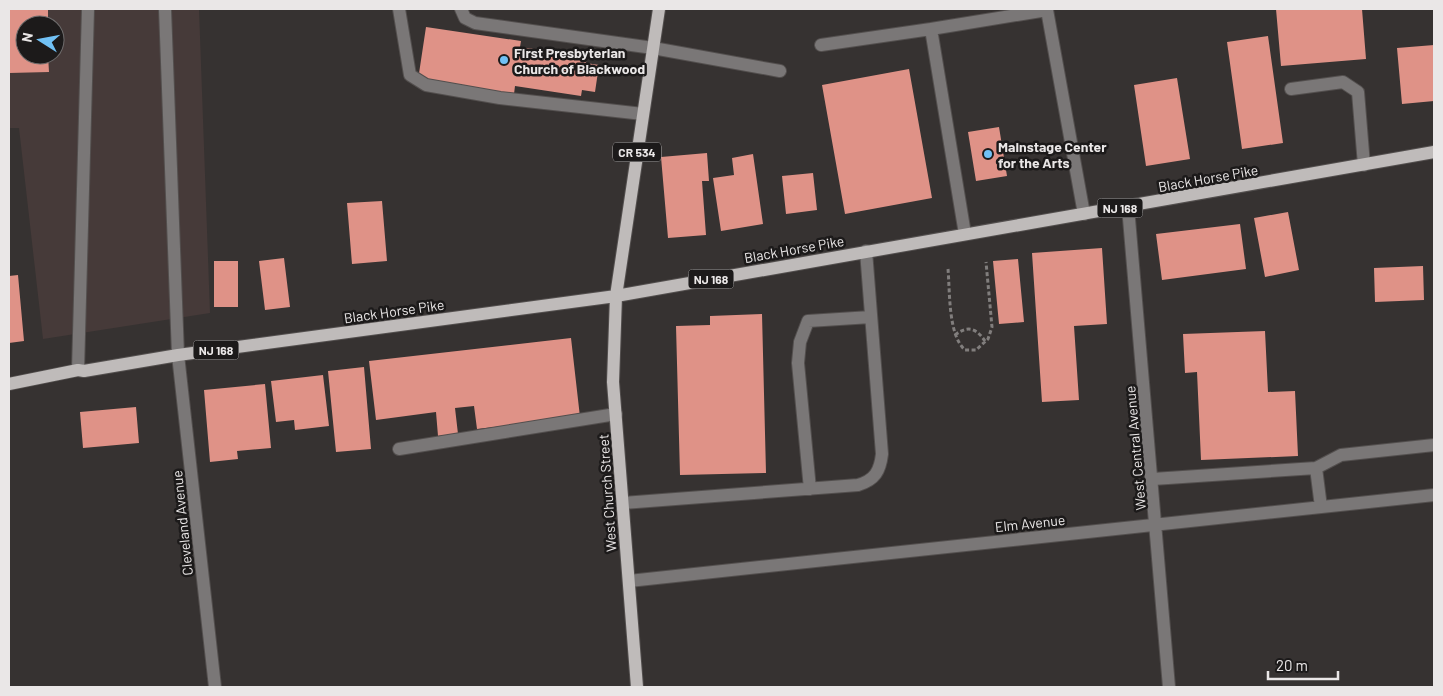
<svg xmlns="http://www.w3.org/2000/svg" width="1443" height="696" viewBox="0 0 1443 696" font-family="Barlow,sans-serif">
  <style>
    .built { fill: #463a39; fill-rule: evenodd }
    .building { fill: #df9287 }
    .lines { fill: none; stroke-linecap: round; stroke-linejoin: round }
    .minor-casing { stroke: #534f4e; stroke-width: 14 }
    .major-casing { stroke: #534f4e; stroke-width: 14 }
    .path { stroke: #817e7d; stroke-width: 3; stroke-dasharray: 4 2.5; stroke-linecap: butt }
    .minor { stroke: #7a7777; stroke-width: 12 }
    .major { stroke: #bfbbba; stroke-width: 12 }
    .poi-dot { fill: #71c1f5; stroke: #1c1a1a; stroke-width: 2 }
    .labels { text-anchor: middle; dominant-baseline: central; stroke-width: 5; stroke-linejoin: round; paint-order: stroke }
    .shield { fill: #1c1a1a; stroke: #acaaaa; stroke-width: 1 }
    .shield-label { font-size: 12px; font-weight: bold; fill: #eae7e7 }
    .poi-label { font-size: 14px; font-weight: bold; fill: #eae7e7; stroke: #1c1a1a; text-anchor: start }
    .street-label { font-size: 14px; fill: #eae7e7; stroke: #1c1a1a }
  </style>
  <rect width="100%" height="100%" fill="#363231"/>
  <path class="built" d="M9 9H199L210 313 43 339 19 128H9ZM25 25H55V55H25Z"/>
  <path class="building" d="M9 9H48V25H25V55H48L49 72 9 73Z
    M1276 9H1362L1366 59 1281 66Z
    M426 27 521 41 520 47 587 57 586 63 599 65 595 92 582 90 581 96 515 86 514 94 418 80Z
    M1268 36 1283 143 1242 149 1227 42Z
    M1434 45V101L1402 104 1397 48Z
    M909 69 932 198 845 214 822 85Z
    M1177 78 1190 159 1146 166 1134 85Z
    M999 127 1007 176 976 181 968 132Z
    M707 153 709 181H702L706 235 668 238 661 157Z
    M753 154 763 224 721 231 713 178 734 175 732 158Z
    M813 173 817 210 786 214 782 176Z
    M382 201 387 261 352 264 347 203Z
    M1288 212 1299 270 1265 277 1254 218Z
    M1240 224 1246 269 1162 280 1156 234Z
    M1102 248 1107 324 1074 326 1079 400 1042 402 1032 253Z
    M284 258 290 307 265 310 259 261Z
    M1018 259 1024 322 999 324 993 261Z
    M214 261H238V307H214Z
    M1423 266 1424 300 1375 302 1374 268Z
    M18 275 24 341 9 343V276Z
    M762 314 766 473 680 475 676 326 710 325V316Z
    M1265 331 1268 392 1295 391 1298 456 1201 460 1197 372 1185 373 1183 334Z
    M571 338 580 417 477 429 474 406 455 408 458 434 438 436 436 412 376 420 369 361Z
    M364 367 371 449 336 452 328 371Z
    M323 375 329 426 295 430 294 420 276 422 271 381Z
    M265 384 271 448 237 451 238 459 210 462 204 390Z
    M136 407 139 443 83 448 80 412Z"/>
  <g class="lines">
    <g class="minor-casing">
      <path id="minor" d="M165 9 178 355 215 687
        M399 9 410 75 426 85 500 98 643 114
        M461 9 465 18 475 23 653 48 780 71
        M821 45 931 29
        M1291 89 1343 82 1358 92 1364 165
        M1128 207 1169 687
        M965 234 931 29 1047 10 1084 214
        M78 370 88 9
        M399 449 616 414
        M1316 468 1321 507
        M1153 479 1316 468 1341 455 1434 445
        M810 489 798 363 800 342 808 321 871 317
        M623 503 858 485C875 480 880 471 882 454L866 251
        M629 581 1434 495"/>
    </g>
    <g class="major-casing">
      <path id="major" d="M9 384 78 370 84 371 178 355 616 296 1434 152
        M637 687 613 382 616 296 659 9"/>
    </g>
    <path class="path" d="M948 269C950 292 948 335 965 350H976L988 339 992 327 986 262
      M955 335C968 325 976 328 985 341"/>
    <use href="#minor" class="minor"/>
    <use href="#major" class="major"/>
  </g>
  <g class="poi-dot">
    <circle cx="504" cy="60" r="5"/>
    <circle cx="988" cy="154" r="5"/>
  </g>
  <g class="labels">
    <g class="shield">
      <rect x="613" y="142.5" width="48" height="19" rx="4"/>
      <rect x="1097.5" y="198.5" width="45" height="19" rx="4"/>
      <rect x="688.5" y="269.5" width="45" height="19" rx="4"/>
      <rect x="193.5" y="340.5" width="45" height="19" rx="4"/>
    </g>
    <g class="shield-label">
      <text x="637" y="152">CR 534</text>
      <text x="1120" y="208">NJ 168</text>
      <text x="711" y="279">NJ 168</text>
      <text x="216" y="350">NJ 168</text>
    </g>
    <g class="poi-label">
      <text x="514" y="52">First Presbyterian<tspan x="514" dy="16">Church of Blackwood</tspan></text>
      <text x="998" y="146">Mainstage Center<tspan x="998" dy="16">for the Arts</tspan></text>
    </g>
    <g class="street-label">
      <text transform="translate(1208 178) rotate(-10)">Black Horse Pike</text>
      <text transform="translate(794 249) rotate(-10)">Black Horse Pike</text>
      <text transform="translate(394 311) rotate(-8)">Black Horse Pike</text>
      <text transform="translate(1135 448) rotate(-95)">West Central Avenue</text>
      <text transform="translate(607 493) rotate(-94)">West Church Street</text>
      <text transform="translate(182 523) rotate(-96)">Cleveland Avenue</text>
      <text transform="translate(1030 523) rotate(-6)">Elm Avenue</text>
    </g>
  </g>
  <rect width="1443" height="696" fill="none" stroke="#eae7e7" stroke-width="20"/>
  <g transform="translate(40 40) rotate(281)"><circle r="24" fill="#1c1a1a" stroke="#6e6c6c"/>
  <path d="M0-4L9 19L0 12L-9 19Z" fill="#71c1f5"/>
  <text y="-8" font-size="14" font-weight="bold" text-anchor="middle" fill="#eae7e7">N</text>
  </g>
  <path d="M1268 671v8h70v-8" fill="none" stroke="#eae7e7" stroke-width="2.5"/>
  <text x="1276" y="671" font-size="15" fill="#eae7e7" stroke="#1c1a1a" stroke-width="4" paint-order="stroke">20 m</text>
</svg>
